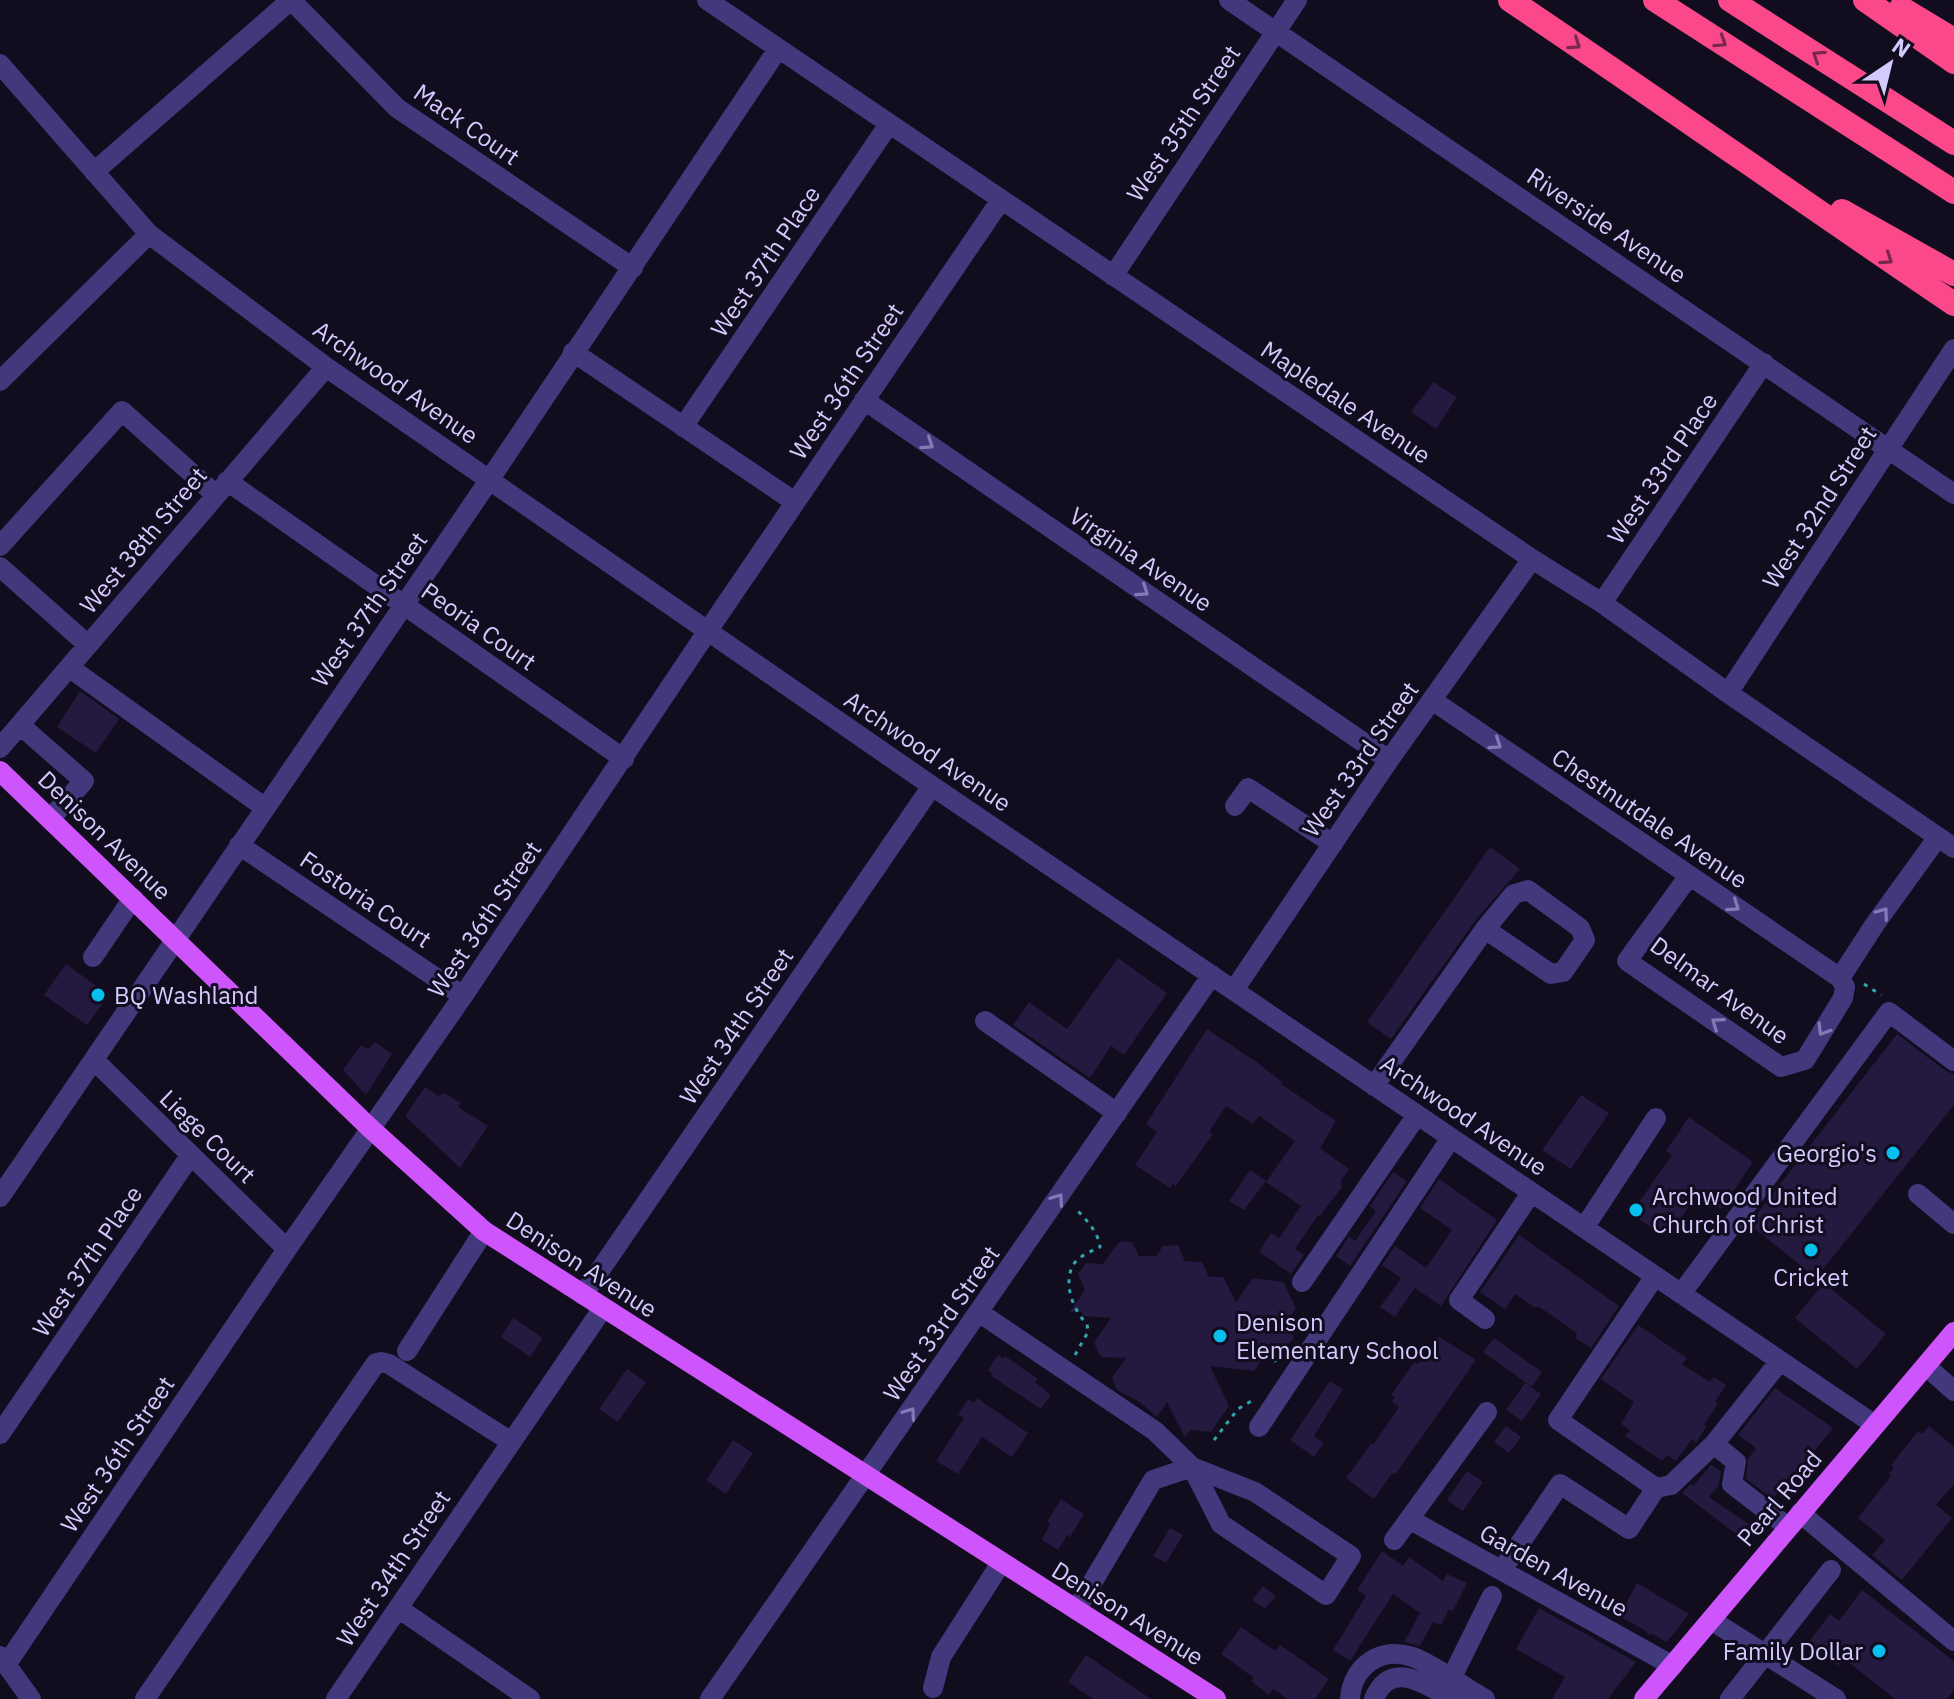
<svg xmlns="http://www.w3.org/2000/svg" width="1954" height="1699" viewBox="0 0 1954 1699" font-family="'IBM Plex Sans',sans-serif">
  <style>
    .building { fill: #24193e }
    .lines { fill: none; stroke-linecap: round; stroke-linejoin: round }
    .path { stroke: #2fa7ad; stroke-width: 3; stroke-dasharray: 4 6; stroke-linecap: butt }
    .minor { stroke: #42387c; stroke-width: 20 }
    .major { stroke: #ce54fc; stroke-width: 20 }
    .highway { stroke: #fb488b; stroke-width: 24 }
    .oneway { stroke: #7a274f }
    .oneway2 { stroke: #847ab6 }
    .poi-dot { fill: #05c0ef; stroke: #110c1e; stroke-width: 3 }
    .labels { text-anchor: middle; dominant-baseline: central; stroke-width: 6; stroke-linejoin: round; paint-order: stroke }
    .street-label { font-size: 24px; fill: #d5cafe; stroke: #110c1e }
    .poi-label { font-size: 24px; fill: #d5cafe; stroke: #110c1e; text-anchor: start }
  </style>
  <rect width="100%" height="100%" fill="#110c1e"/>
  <path class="building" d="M1433 382 1457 397 1436 429 1411 412Z
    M80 691 119 719 96 753 57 727Z
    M1490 847 1520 869 1475 921 1391 1039 1367 1022Z
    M1118 958 1167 993 1124 1055 1111 1046 1090 1078 1013 1025 1029 1002 1067 1029Z
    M66 964 109 995 87 1025 44 995Z
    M1207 1029 1258 1063 1282 1082 1281 1084 1336 1121 1320 1148 1349 1169 1341 1181 1342 1187 1320 1216 1318 1215 1295 1249 1304 1255 1291 1274 1259 1252 1271 1233 1279 1238 1301 1206 1266 1182 1295 1141 1259 1116 1253 1124 1226 1106 1209 1132 1213 1134 1176 1186 1173 1184 1170 1188 1135 1165 1157 1132 1146 1124Z
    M1897 1034 1946 1071 1954 1074V1105L1816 1278 1749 1224Z
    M375 1042 392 1054 366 1095 343 1070 361 1045 369 1049Z
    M425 1087 438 1096 445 1093 461 1103 458 1107 488 1126 460 1168 405 1116Z
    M1581 1095 1609 1113 1571 1169 1542 1150Z
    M1689 1117 1753 1162 1721 1209 1698 1193 1670 1234 1665 1230 1662 1235 1636 1217 1639 1212 1635 1208 1672 1155 1666 1151Z
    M1250 1170 1266 1181 1244 1210 1229 1201Z
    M1393 1172 1407 1181 1350 1266 1336 1256 1349 1236 1355 1241 1376 1211 1370 1206Z
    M1439 1179 1497 1220 1441 1306 1415 1288 1395 1317 1380 1307 1401 1278 1382 1265 1395 1246 1426 1268 1452 1230 1420 1208Z
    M1519 1235 1619 1306 1591 1348 1575 1338 1577 1333 1539 1307H1534L1515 1294 1505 1309 1480 1292Z
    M1123 1241 1132 1242 1139 1256H1156L1163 1246 1178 1245 1185 1261 1202 1262 1209 1277H1223L1236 1302 1253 1278 1283 1282 1296 1308 1286 1322 1294 1338 1285 1348H1270L1254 1371 1210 1366 1229 1406 1211 1432 1190 1430 1185 1437 1167 1402 1157 1417 1138 1401 1117 1390 1112 1378 1126 1358 1101 1357 1094 1343 1111 1318 1084 1316 1081 1311 1069 1313 1085 1290 1078 1274 1086 1263 1103 1264 1118 1243Z
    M1824 1283 1886 1334 1857 1369 1795 1318Z
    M513 1318 543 1338 530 1357 501 1337Z
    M1638 1325 1687 1358 1682 1364 1710 1382 1714 1377 1726 1385 1715 1402 1718 1404 1704 1425 1707 1426 1696 1443 1692 1439 1676 1461 1667 1455 1662 1461 1625 1436 1630 1430 1621 1424 1634 1402 1601 1379Z
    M1438 1336 1476 1360 1395 1475 1392 1473 1374 1499 1346 1478 1371 1444 1373 1445 1399 1407 1392 1402 1395 1398 1391 1395 1414 1362 1418 1364Z
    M1494 1338 1542 1372 1532 1387 1483 1352Z
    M998 1355 1003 1358 1005 1356 1038 1379 1035 1382 1051 1395 1041 1409 991 1376 992 1373 988 1370Z
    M627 1369 646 1382 618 1422 599 1409Z
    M1330 1381 1343 1389 1314 1436 1324 1443 1314 1457 1290 1440Z
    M1525 1383 1541 1394 1522 1421 1506 1410Z
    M1775 1388 1833 1428 1795 1475 1792 1472 1773 1499 1746 1479 1748 1459 1756 1448 1738 1435Z
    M977 1398 1028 1433 1012 1457 982 1437 958 1474 936 1461 964 1418 958 1414 968 1399 974 1403Z
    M1506 1426 1521 1437 1509 1453 1494 1442Z
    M1929 1426 1954 1447V1484L1936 1505 1952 1518 1902 1580 1872 1555 1885 1540 1858 1518 1891 1476 1889 1474 1894 1468 1891 1465 1918 1431 1922 1434Z
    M733 1440 753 1453 726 1494 706 1480Z
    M1711 1465 1721 1471 1719 1485 1709 1497 1750 1525 1740 1537 1682 1493 1691 1484 1693 1486Z
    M1467 1471 1483 1482 1463 1511 1447 1500Z
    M1061 1499 1084 1514 1070 1537 1067 1535 1058 1550 1042 1540 1050 1524 1047 1522Z
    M1170 1528 1183 1535 1166 1563 1153 1556Z
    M1382 1551 1403 1566 1409 1557 1443 1581 1447 1574 1467 1583 1453 1611 1449 1609 1441 1625 1433 1622 1420 1646 1404 1642 1420 1613 1393 1594 1350 1661 1333 1650 1366 1596 1357 1590Z
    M1637 1583 1689 1614 1667 1642 1652 1634 1649 1635 1646 1631 1619 1616Z
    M1263 1586 1276 1596 1265 1609 1252 1600Z
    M1862 1590 1954 1661V1690L1947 1699H1895L1843 1658 1838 1666 1808 1643 1830 1614 1839 1621Z
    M1539 1608 1636 1662 1608 1699H1552L1565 1677 1516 1649Z
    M1241 1627 1275 1651 1280 1645 1329 1679 1315 1699H1287L1273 1689 1269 1695 1251 1681 1254 1678 1221 1654Z
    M1086 1655 1151 1699H1093L1068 1682Z"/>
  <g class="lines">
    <path class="path" d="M1864 984 1881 995
      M1271 1349 1276 1364
      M1075 1355 1088 1332 1087 1324C1073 1310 1063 1284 1073 1265 1079 1256 1091 1251 1100 1247 1098 1232 1088 1222 1078 1211
      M1214 1440 1238 1409 1253 1400"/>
    <path class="minor" d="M291 0 397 108 633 268
      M707 0 1532 559 1602 603 1728 693 1954 848
      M1229 0 1954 494
      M0 64 149 234 326 367 932 786 1875 1425
      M94 172 291 0
      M1113 276 1297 0
      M573 352 795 502
      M0 381 149 234
      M864 400 1389 760
      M683 427 889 124
      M227 481 624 759
      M0 546 122 411 215 494
      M0 567 88 645
      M1602 603 1764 363
      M70 668 264 807
      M1728 693 1954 349
      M1432 700 1840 978 1845 987 1843 998 1805 1060 1781 1067 1627 961 1689 876
      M20 725 84 781 50 819
      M0 748 326 367
      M1235 806 1248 788 1333 844
      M239 845 463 996
      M93 957 133 898
      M1840 978 1875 924 1938 837
      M1234 990 1389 760 1532 559
      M985 1021 1117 1113
      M94 1060 287 1249
      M1374 1086 1485 929 1514 894 1528 890 1580 928 1585 940 1563 972 1551 974 1485 929
      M1918 1194 1954 1224
      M0 1197 490 479 778 49
      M1584 1228 1656 1118
      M1655 1276 1558 1420 1656 1488 1671 1485 1714 1444 1780 1361
      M1302 1282 1417 1115
      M1681 1294 1889 1012 1954 1061
      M583 1295 932 786
      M980 1313 1155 1431 1192 1467 1221 1524 1326 1595 1351 1556 1255 1492 1192 1467 1153 1480 1076 1610
      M1485 1319 1459 1300 1531 1193
      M407 1351 484 1231
      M1926 1366 1954 1391
      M1259 1427 1451 1138
      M0 1434 190 1156
      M1714 1444 1736 1462 1732 1484 1788 1527
      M1800 1513 1954 1641
      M1409 1519 1673 1666
      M1394 1540 1487 1412
      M1502 1570 1560 1484 1629 1529 1656 1488
      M398 1608 530 1699
      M1711 1620 1836 1699
      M0 1656 31 1699
      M6 1665 287 1249 463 996 707 632 1001 200
      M1451 1679 1492 1596
      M933 1688 941 1657 1001 1563
      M145 1699 376 1363 381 1362 389 1364 510 1441
      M336 1699 603 1308
      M710 1699 1212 975
      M1350 1699C1352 1666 1381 1646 1413 1657 1432 1664 1466 1688 1485 1699
      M1374 1699C1391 1658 1427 1685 1452 1699L1460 1695H1479
      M1730 1699 1831 1570"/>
    <path class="major" d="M0 771 370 1128 484 1231 1216 1699
      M1644 1699 1954 1332"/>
    <path class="highway" d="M1510 0C1659 100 1806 204 1954 304
      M1655 0 1954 192
      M1730 0 1954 143
      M1865 0 1954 62
      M1901 8 1954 40
      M1842 211 1954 274"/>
  </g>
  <defs><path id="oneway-chevron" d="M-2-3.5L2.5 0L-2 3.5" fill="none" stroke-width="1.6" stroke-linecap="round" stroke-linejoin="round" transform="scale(2)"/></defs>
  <g class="oneway">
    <use href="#oneway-chevron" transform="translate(1721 42) rotate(33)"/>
    <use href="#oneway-chevron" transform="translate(1575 44) rotate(34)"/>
    <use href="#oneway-chevron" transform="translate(1818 56) rotate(-147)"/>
    <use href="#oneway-chevron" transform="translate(1887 259) rotate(34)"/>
  </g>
  <g class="oneway2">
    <use href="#oneway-chevron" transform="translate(928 444) rotate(34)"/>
    <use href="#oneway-chevron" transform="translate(1143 591) rotate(34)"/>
    <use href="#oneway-chevron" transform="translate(1496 744) rotate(34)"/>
    <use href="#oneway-chevron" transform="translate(1734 906) rotate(34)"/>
    <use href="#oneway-chevron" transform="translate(1883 913) rotate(-54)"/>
    <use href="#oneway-chevron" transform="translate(1717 1023) rotate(-145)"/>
    <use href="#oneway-chevron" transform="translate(1823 1030) rotate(122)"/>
    <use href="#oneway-chevron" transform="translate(1058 1199) rotate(-55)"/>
    <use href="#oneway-chevron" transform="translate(910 1413) rotate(-55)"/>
  </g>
  <g class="poi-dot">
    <circle cx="98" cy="995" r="8"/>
    <circle cx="1893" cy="1153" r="8"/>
    <circle cx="1636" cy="1210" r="8"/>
    <circle cx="1811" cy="1250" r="8"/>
    <circle cx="1220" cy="1336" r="8"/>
    <circle cx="1879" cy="1651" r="8"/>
  </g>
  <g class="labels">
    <g class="street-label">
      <text transform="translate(1183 123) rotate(-56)">West 35th Street</text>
      <text transform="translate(467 124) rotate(35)">Mack Court</text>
      <text transform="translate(1607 225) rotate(34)">Riverside Avenue</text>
      <text transform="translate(765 261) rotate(-56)">West 37th Place</text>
      <text transform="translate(846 381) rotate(-56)">West 36th Street</text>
      <text transform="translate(396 382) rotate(35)">Archwood Avenue</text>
      <text transform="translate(1346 402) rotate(34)">Mapledale Avenue</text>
      <text transform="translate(1662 468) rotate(-56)">West 33rd Place</text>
      <text transform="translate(1819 507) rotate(-57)">West 32nd Street</text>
      <text transform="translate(143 540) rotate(-50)">West 38th Street</text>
      <text transform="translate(1141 559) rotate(34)">Virginia Avenue</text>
      <text transform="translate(369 609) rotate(-55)">West 37th Street</text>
      <text transform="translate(479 626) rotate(35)">Peoria Court</text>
      <text transform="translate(928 751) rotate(34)">Archwood Avenue</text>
      <text transform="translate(1360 759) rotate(-55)">West 33rd Street</text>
      <text transform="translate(1650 818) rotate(34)">Chestnutdale Avenue</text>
      <text transform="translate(105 835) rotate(44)">Denison Avenue</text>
      <text transform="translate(366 899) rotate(34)">Fostoria Court</text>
      <text transform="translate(484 919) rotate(-56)">West 36th Street</text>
      <text transform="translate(1720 990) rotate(36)">Delmar Avenue</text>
      <text transform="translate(736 1026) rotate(-56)">West 34th Street</text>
      <text transform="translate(1464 1115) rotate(34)">Archwood Avenue</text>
      <text transform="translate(208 1136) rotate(44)">Liege Court</text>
      <text transform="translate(87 1261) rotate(-56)">West 37th Place</text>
      <text transform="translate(582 1264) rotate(33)">Denison Avenue</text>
      <text transform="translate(941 1323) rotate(-55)">West 33rd Street</text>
      <text transform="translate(117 1454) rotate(-56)">West 36th Street</text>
      <text transform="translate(1779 1498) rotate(-50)">Pearl Road</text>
      <text transform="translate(393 1568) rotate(-56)">West 34th Street</text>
      <text transform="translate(1554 1570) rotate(29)">Garden Avenue</text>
      <text transform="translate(1128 1613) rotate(32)">Denison Avenue</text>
    </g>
    <g class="poi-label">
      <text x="114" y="995">BQ Washland</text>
      <text x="1877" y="1153" text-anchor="end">Georgio's</text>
      <text x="1652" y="1196">Archwood United<tspan x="1652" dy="28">Church of Christ</tspan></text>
      <text x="1811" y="1277" text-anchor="middle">Cricket</text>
      <text x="1236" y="1322">Denison<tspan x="1236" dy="28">Elementary School</tspan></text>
      <text x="1863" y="1651" text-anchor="end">Family Dollar</text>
    </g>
  </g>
  <g transform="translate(1890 64) rotate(35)" stroke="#110c1e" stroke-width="6" paint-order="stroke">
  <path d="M0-6L14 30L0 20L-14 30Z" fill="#d5cafe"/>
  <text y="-12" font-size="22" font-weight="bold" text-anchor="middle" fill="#d5cafe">N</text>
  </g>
</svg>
